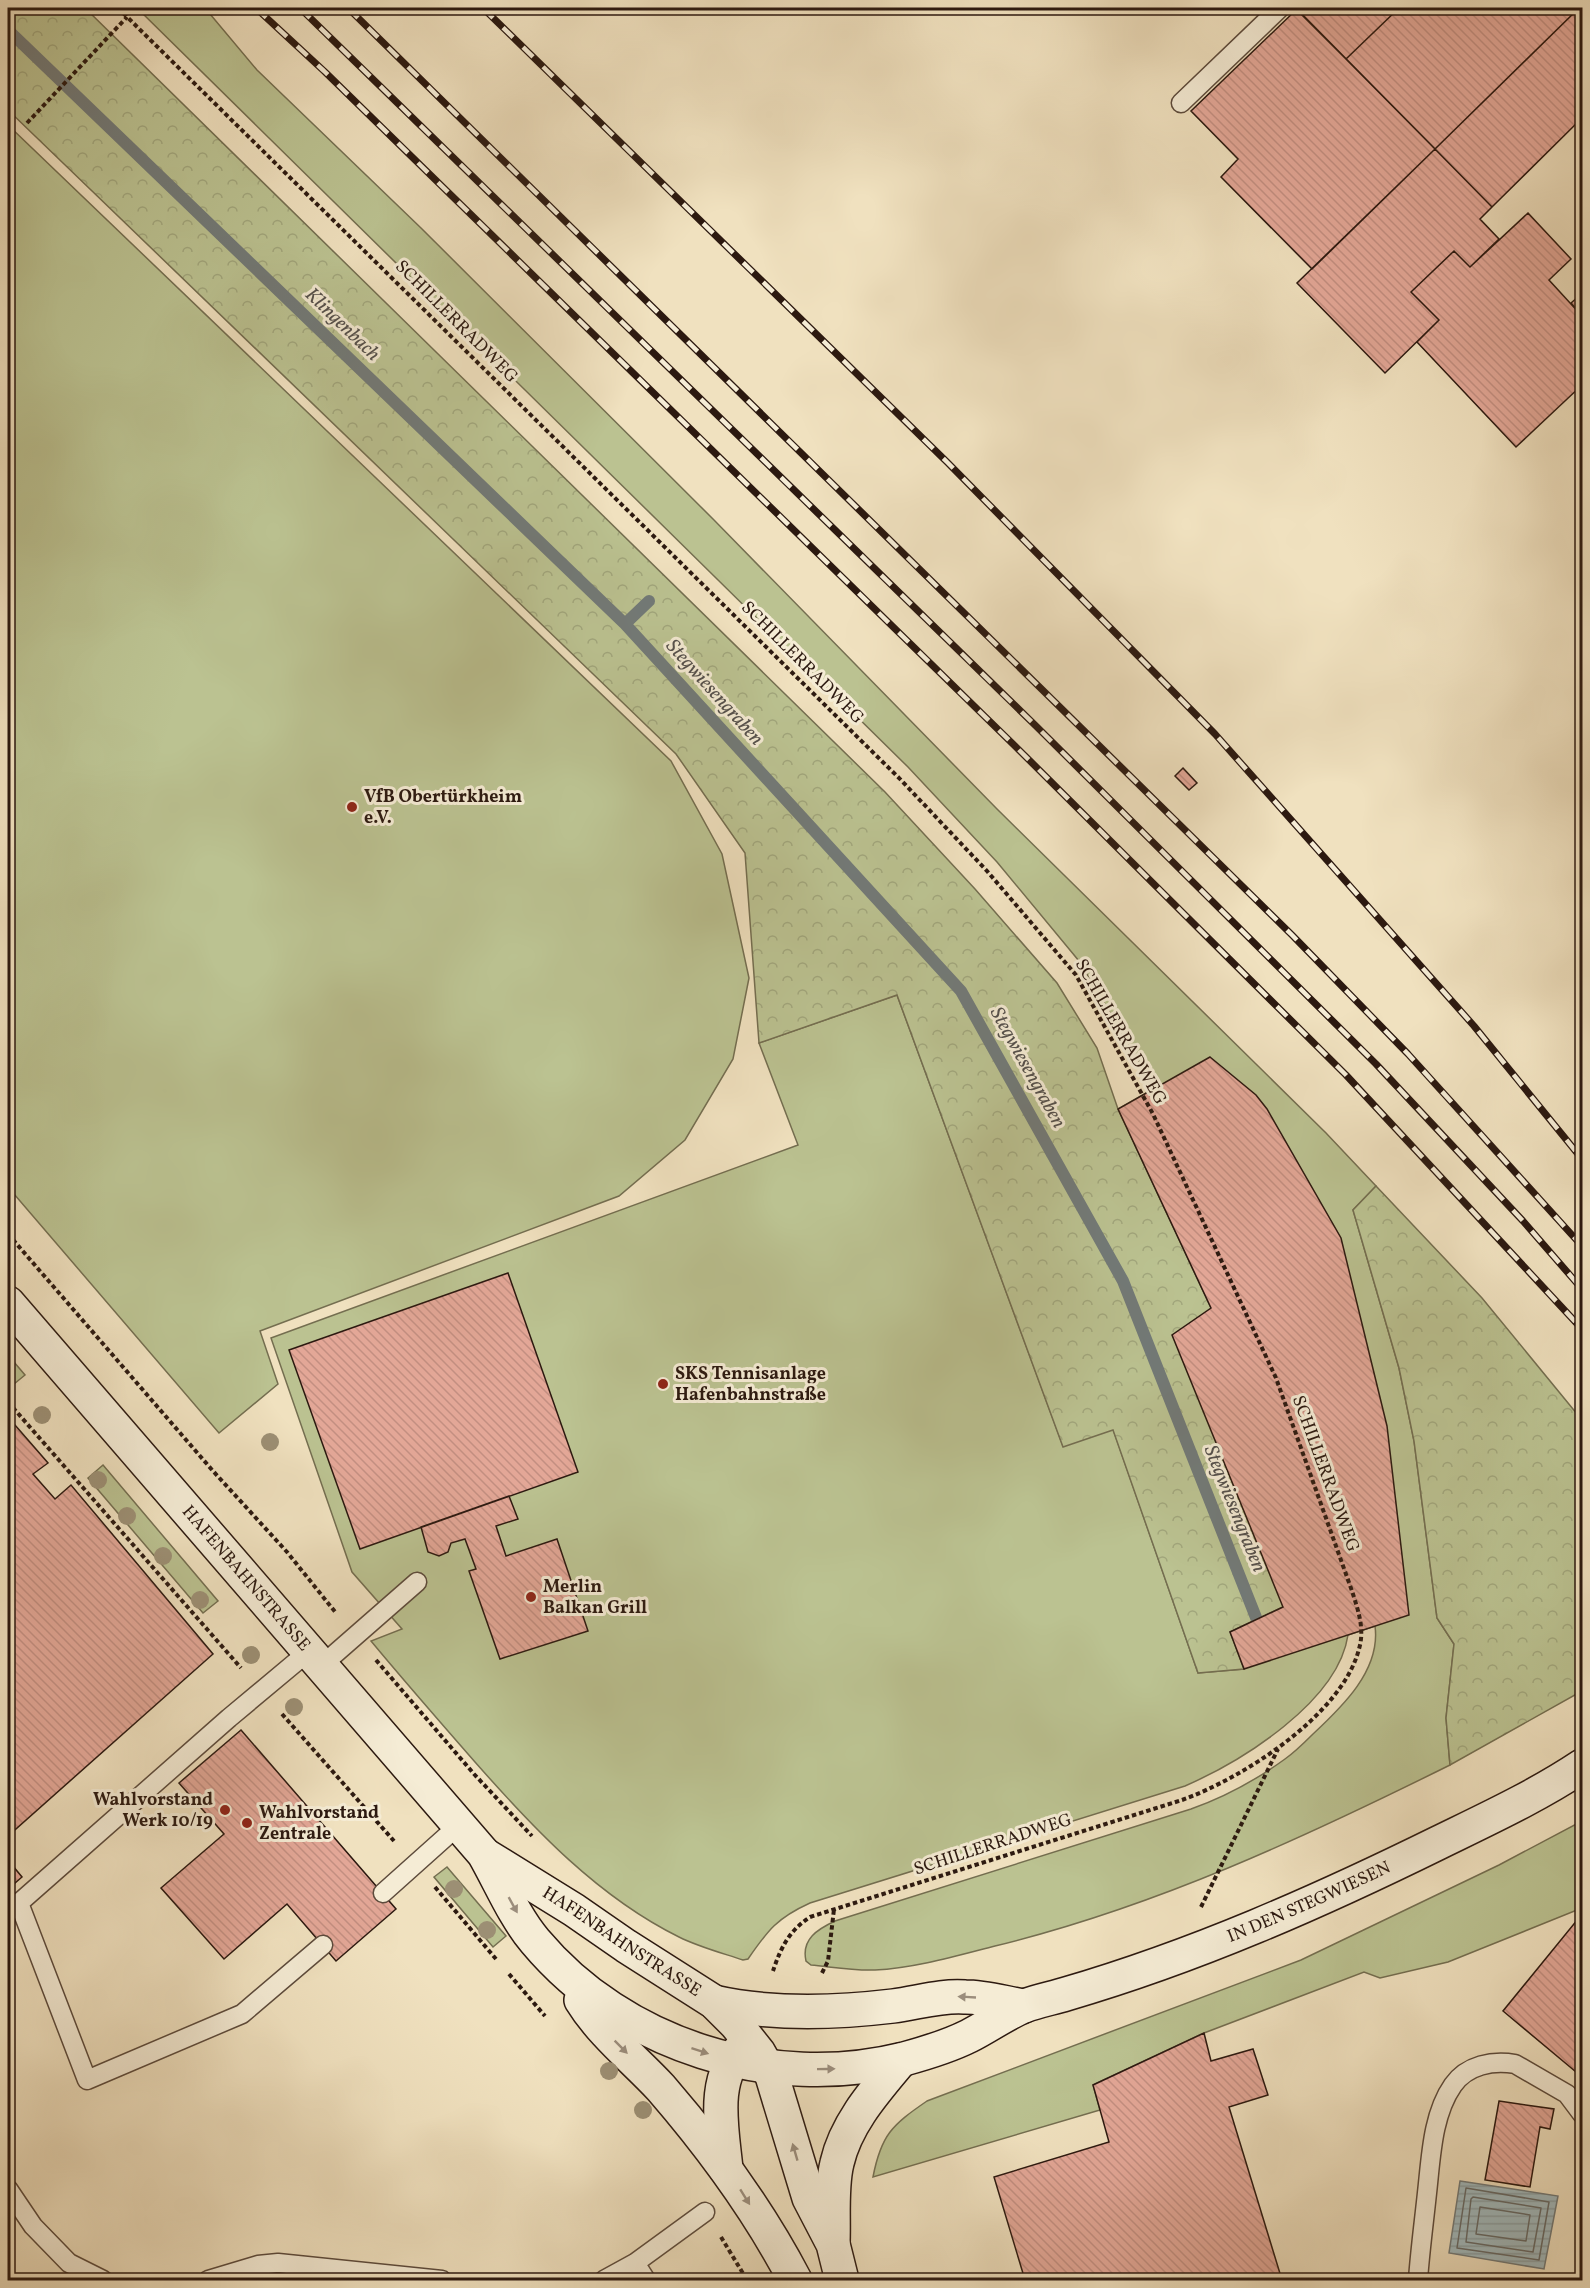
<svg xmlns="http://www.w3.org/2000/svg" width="1590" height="2288" viewBox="0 0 1590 2288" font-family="Vollkorn,serif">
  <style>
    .grass { fill: #bbc291; stroke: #746e50; stroke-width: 1.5 }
    .forest { fill: url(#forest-crowns); stroke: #746e50; stroke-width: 1.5 }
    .water { fill: url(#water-rules); stroke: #727a78; stroke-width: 1.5 }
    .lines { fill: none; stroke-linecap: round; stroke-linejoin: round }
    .shore { stroke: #666a67; stroke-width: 1.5 }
    .stream { stroke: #727a78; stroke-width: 12 }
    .building { fill: url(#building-back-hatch); stroke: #2c1910; stroke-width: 1.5 }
    .lane-casing { stroke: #5d4b3c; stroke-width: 21 }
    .secondary-casing { stroke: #2c1910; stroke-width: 36 }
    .path { stroke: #2c1910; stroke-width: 4; stroke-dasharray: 4.5 3; stroke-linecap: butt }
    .lane { stroke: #f5ecd5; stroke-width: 18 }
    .secondary { stroke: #f5ecd5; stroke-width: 33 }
    .rail-casing { stroke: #2c1910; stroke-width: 7 }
    .rail { stroke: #f5ecd5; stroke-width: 4.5; stroke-dasharray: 14; stroke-linecap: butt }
    .tree { fill: #9c8f74 }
    .oneway { fill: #9b8d7c }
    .poi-dot { fill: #8f2418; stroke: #f5ecd5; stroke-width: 2 }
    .labels { text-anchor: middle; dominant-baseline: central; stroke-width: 6; stroke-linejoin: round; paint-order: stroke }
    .street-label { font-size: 18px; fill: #2c1910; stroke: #f5ecd5 }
    .poi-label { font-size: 18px; font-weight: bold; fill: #2c1910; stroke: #f5ecd5; text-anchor: start }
    .water-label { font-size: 20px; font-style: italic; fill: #55514d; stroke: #f5ecd5 }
  </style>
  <defs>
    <pattern id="forest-crowns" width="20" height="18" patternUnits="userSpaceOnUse" patternTransform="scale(1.5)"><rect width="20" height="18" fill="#bbc291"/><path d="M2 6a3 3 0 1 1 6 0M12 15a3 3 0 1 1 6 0" fill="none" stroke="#a1a67c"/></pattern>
    <pattern id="water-rules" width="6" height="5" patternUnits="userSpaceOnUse" patternTransform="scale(1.5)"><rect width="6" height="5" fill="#a1babe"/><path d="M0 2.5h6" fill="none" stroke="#8b9fa2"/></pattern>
    <pattern id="building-back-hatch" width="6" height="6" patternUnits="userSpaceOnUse" patternTransform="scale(1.5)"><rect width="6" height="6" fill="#e3a797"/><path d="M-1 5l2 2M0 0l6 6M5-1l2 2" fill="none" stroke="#c38f81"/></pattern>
  </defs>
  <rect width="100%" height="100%" fill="#f0e1bf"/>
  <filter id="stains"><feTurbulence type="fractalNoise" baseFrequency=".00333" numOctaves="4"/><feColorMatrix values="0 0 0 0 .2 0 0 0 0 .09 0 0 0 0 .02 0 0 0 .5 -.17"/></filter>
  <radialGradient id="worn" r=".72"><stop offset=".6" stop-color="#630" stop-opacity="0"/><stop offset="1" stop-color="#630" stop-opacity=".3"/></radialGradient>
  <path class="grass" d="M137 8H205L257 70 421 228 714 520 997 809 1326 1133 1376 1186 1353 1210 1399 1368 1414 1441 1437 1618 1454 1644 1446 1718 1450 1765C1303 1838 1155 1907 995 1946 956 1956 915 1968 875 1970 854 1971 832 1967 811 1965L806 1961C801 1939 818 1929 835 1921L1191 1809C1225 1797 1256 1780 1285 1759 1295 1752 1304 1743 1313 1734 1342 1707 1381 1670 1375 1626L1348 1635C1338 1702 1242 1761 1185 1786L810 1903C777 1918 768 1930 748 1959L743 1960C722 1953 699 1947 679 1937 598 1897 534 1829 475 1762 440 1722 405 1682 371 1641L402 1629 352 1572 271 1338 798 1145 759 1043 897 995 1063 1446 1113 1429 1198 1673 1243 1669 1230 1632 1283 1607 1172 1335 1210 1308 1118 1109 1155 1088 1079 961 997 862 908 767Z
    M8 125 671 761 722 854 749 978 733 1059 685 1140 619 1196 260 1331 278 1384 219 1433 8 1187Z
    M8 1355 25 1375 8 1389Z
    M103 1465 218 1601 203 1613 88 1478Z
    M1582 1821V1908L1448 1962 1380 1978 1364 1972 1204 2033 1093 2085 1100 2110 873 2177C881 2135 892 2125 927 2101L1301 1960 1499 1865Z
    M447 1867 506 1936 493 1947 434 1877Z"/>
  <path class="forest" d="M8 8H85L885 792 975 889 1057 983 1097 1048 1118 1109 1211 1308 1283 1607 1230 1632 1244 1669 1198 1673 1113 1430 1063 1447 897 995 759 1043 745 853 676 754 8 110Z
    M1376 1186 1482 1298 1582 1420V1691L1450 1765 1446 1718 1454 1644 1437 1618 1414 1441 1399 1368 1353 1210Z"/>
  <path class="water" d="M1460 2181 1558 2196 1544 2269 1449 2253Z"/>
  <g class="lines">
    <path class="shore" d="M1466 2188 1549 2202 1539 2260 1457 2248Z
      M1473 2197 1541 2208 1533 2252 1466 2242 1471 2199Z
      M1480 2207 1530 2215 1526 2241 1476 2234Z"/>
    <path class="stream" d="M8 30 625 624 649 601
      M625 624 961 991 1123 1281 1257 1620"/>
  </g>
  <path class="building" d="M1295 8H1399L1346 59Z
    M1399 8H1579L1435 149 1346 59Z
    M1579 8H1582V118L1492 207 1435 149Z
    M1297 9 1435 149 1312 269 1221 177 1238 159 1191 111Z
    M1435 149 1492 207 1480 219 1499 239 1470 267 1454 251 1411 292 1439 320 1385 373 1297 283Z
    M1528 213 1571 259 1549 280 1582 316V369L1576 374 1582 381V385L1516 447 1417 342 1439 320 1411 292 1454 251 1470 267Z
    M1579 296 1582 297V316L1571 303Z
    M1183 768 1197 783 1189 790 1175 776Z
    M1210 1057 1256 1095 1267 1109 1341 1238 1387 1426 1409 1615 1244 1669 1230 1632 1283 1607 1172 1335 1211 1308 1118 1109Z
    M508 1273 578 1472 360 1549 289 1350Z
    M8 1417 48 1463 33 1474 55 1499 71 1485 213 1654 8 1836Z
    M509 1496 518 1519 496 1526 506 1556 557 1539 588 1631 500 1659 469 1571 476 1569 465 1539 451 1543 448 1552 439 1556 428 1552 421 1527Z
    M241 1730 396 1909 336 1961 287 1904 224 1959 161 1888 224 1834 179 1783Z
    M8 1860 22 1877 8 1889Z
    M1582 1914V2077L1503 2011Z
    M1204 2033 1211 2061 1253 2049 1268 2095 1229 2107 1282 2280H1025L994 2177 1109 2142 1093 2085Z
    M1499 2101 1554 2109 1550 2129 1540 2127 1530 2187 1485 2180Z"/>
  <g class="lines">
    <g class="lane-casing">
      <path id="lane" d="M1181 103 1280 8
        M308 1652 229 1718 19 1903 87 2080 242 2014 323 1945
        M321 1666 417 1582
        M383 1893 459 1825
        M8 2189 33 2226 69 2263 103 2280
        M635 2263 646 2280
        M208 2280 258 2265 278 2263 442 2280
        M604 2280 635 2263 705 2212
        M1418 2280C1420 2251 1424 2222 1427 2193 1431 2158 1432 2115 1453 2085 1467 2065 1493 2060 1515 2064L1567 2094 1582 2114"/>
    </g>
    <g class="secondary-casing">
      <g id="secondary">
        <path id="s1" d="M8 1303 484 1854C500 1882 514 1916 535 1941 623 2046 771 2092 904 2059 926 2053 949 2046 969 2036 987 2027 1005 2014 1024 2006 1037 2001 1053 1998 1066 1994 1196 1956 1318 1902 1438 1843 1487 1819 1537 1796 1582 1766"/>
        <path id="s2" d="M485 1855 574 1910 626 1946 714 2002 736 2024 759 2053 772 2076 809 2198 833 2244 842 2280"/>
        <path d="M581 2000C602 2034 634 2059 661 2088 712 2147 759 2211 795 2280"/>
        <path d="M714 2002C771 2015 834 2013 893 2006 917 2003 941 1995 965 1997 985 1997 1005 2003 1024 2006"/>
        <path d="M726 2169C722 2127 710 2077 745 2045"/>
        <path d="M833 2242C834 2217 831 2187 837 2163 846 2123 876 2090 901 2060"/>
      </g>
    </g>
    <path class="path" d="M118 8 899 778 987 871 1076 975 1153 1114 1276 1378 1352 1591C1358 1610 1365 1629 1359 1649 1342 1715 1243 1778 1182 1800L810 1917C789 1931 781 1947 773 1971
      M27 123 127 17
      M8 1234 213 1471 287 1552 336 1613
      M8 1402 241 1668
      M376 1660 474 1774 532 1836
      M282 1714 394 1841
      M435 1887 496 1959
      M1201 1907 1278 1749
      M822 1973 828 1961 834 1909
      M509 1974 545 2016
      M721 2237 747 2280"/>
    <use href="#lane" class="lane"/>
    <use href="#secondary" class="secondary"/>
    <g class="rail-casing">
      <path id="rail" d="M256 8 324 71 1015 746 1346 1075 1582 1329
        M300 8 1037 727 1376 1064 1523 1221 1582 1289
        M348 8 1292 935 1408 1054 1582 1246
        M483 8 947 462 1215 734 1474 1026 1582 1159"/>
    </g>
    <use href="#rail" class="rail"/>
  </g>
  <g class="tree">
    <circle cx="42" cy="1415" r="9"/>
    <circle cx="270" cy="1442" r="9"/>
    <circle cx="98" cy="1480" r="9"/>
    <circle cx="127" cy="1516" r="9"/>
    <circle cx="163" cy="1556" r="9"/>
    <circle cx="200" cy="1600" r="9"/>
    <circle cx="251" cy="1655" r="9"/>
    <circle cx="294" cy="1707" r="9"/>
    <circle cx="454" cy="1889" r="9"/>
    <circle cx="487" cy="1930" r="9"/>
    <circle cx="609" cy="2071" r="9"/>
    <circle cx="643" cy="2110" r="9"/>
  </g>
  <defs><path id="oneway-solid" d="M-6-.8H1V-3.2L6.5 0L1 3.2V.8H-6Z" transform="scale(1.5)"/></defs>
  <g class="oneway">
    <use href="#oneway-solid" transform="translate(513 1905) rotate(61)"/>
    <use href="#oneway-solid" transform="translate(967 1997) rotate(-177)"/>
    <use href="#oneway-solid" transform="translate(621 2047) rotate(45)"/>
    <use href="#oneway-solid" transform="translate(700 2051) rotate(18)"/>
    <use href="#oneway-solid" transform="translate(826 2069) rotate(-1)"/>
    <use href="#oneway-solid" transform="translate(795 2152) rotate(-106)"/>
    <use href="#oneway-solid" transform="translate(745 2197) rotate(58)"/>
  </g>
  <g class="poi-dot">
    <circle cx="352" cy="807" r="6"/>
    <circle cx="663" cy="1384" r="6"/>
    <circle cx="531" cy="1597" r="6"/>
    <circle cx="225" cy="1810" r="6"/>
    <circle cx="247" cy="1823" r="6"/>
  </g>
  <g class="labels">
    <g class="street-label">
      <text transform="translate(456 322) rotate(45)">SCHILLERRADWEG</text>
      <text transform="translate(802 663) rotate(45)">SCHILLERRADWEG</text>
      <text transform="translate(1120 1032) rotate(60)">SCHILLERRADWEG</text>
      <text transform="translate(1325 1474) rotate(70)">SCHILLERRADWEG</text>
      <text stroke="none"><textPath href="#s1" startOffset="364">HAFENBAHNSTRASSE</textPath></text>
      <text transform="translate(993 1845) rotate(-18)">SCHILLERRADWEG</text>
      <text stroke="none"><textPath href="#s1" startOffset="1672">IN DEN STEGWIESEN</textPath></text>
      <text stroke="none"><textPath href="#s2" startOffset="162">HAFENBAHNSTRASSE</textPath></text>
    </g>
    <g class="poi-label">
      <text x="364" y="797">VfB Obertürkheim<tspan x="364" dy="21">e.V.</tspan></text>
      <text x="675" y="1374">SKS Tennisanlage<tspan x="675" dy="21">Hafenbahnstraße</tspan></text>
      <text x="543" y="1587">Merlin<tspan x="543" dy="21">Balkan Grill</tspan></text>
      <text x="213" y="1800" text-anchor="end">Wahlvorstand<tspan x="213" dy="21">Werk 10/19</tspan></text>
      <text x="259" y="1813">Wahlvorstand<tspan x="259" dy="21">Zentrale</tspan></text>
    </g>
    <g class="water-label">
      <text transform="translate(342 325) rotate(44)">Klingenbach</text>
      <text transform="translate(714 693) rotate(48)">Stegwiesengraben</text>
      <text transform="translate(1027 1068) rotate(61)">Stegwiesengraben</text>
      <text transform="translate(1234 1509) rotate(68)">Stegwiesengraben</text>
    </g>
  </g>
  <rect width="1590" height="2288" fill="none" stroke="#f0e1bf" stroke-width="30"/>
  <rect x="9" y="9" width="1572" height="2270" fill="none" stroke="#2c1910" stroke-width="3"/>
  <rect x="15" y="15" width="1560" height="2258" fill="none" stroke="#2c1910" stroke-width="1.5"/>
  <rect width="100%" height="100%" filter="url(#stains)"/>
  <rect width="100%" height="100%" fill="url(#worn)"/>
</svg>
